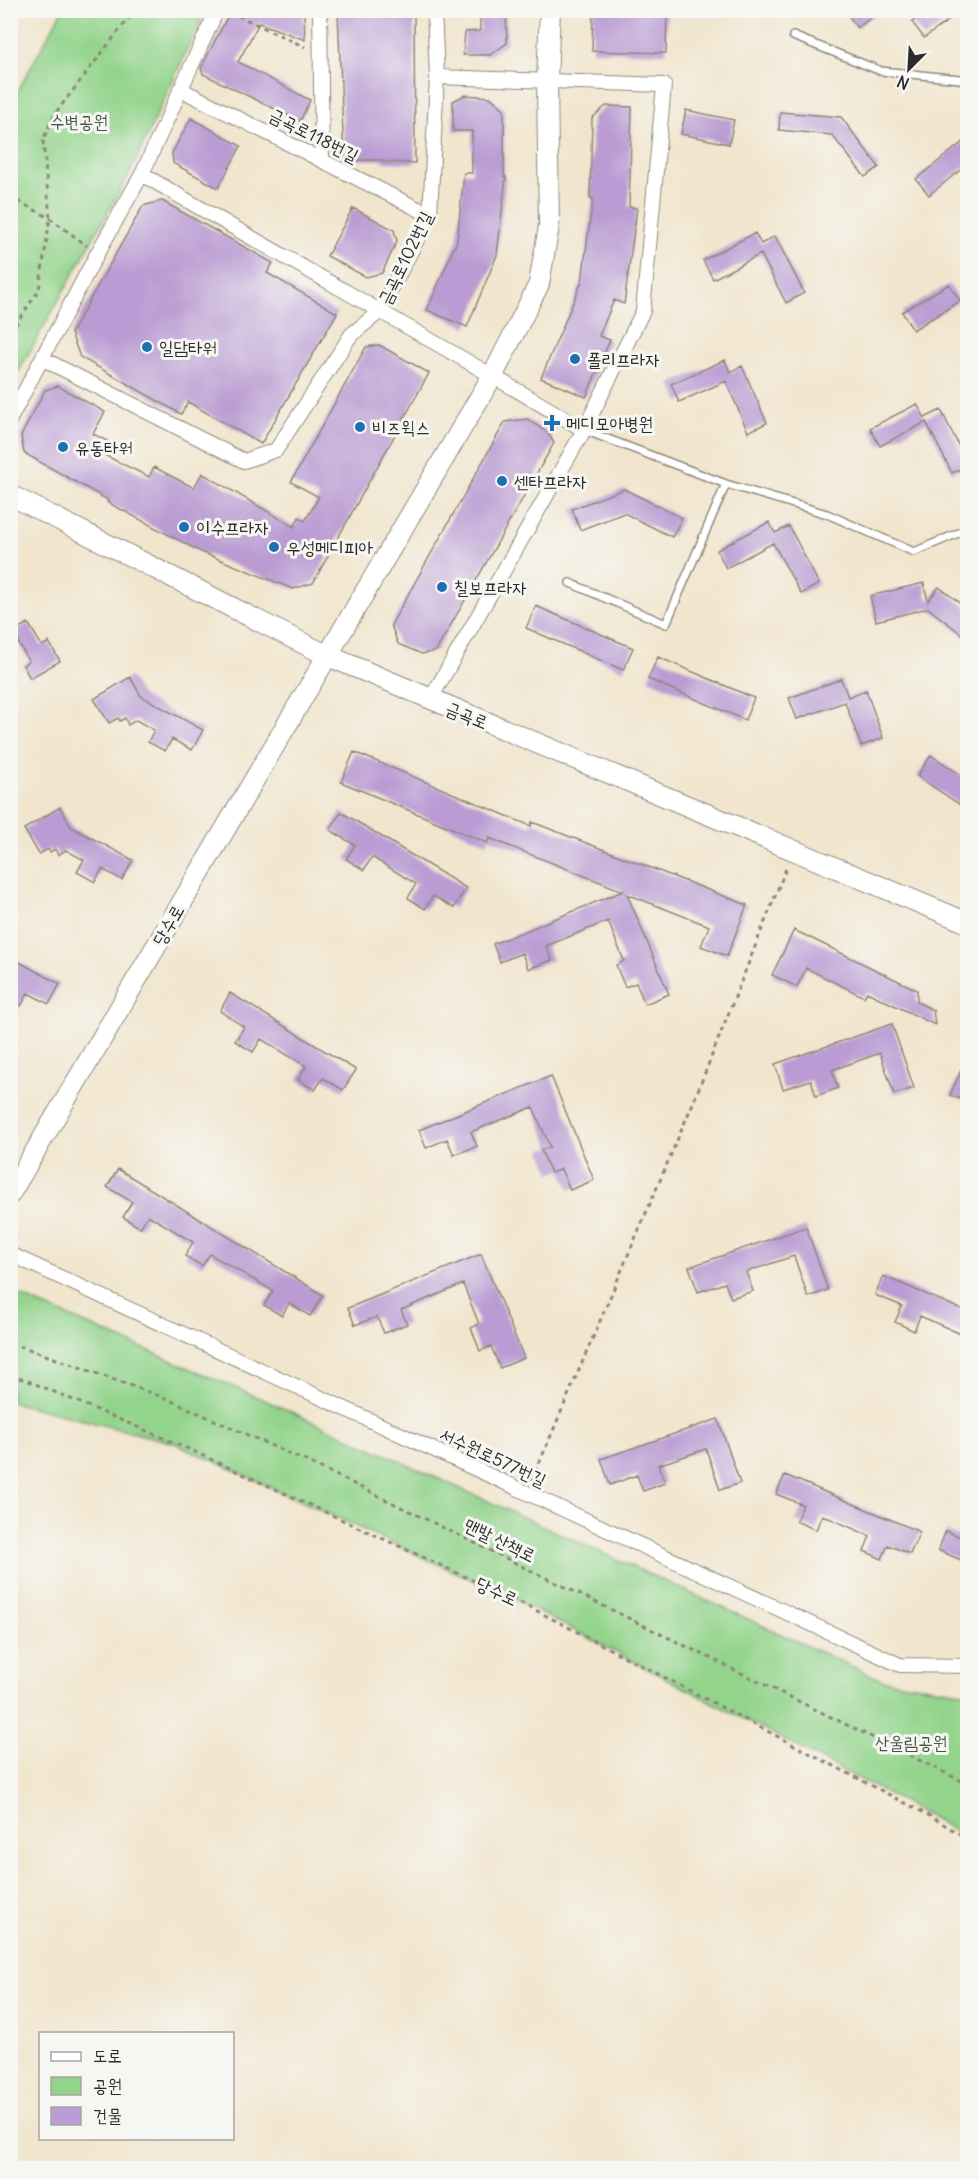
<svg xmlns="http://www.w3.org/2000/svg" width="978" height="2179" viewBox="0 0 978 2179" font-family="Delius,'Poor Story',sans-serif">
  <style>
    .green { fill: #93d48c; stroke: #5f805c; stroke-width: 1.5 }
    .building { fill: #ba9bd3 }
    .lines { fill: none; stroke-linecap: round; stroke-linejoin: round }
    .lane-casing { stroke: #8e887c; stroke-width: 10 }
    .street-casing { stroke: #8e887c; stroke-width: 16 }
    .secondary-casing { stroke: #8e887c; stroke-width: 22 }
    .path { stroke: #8e887c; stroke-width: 3; stroke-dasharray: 4.5 4.5; stroke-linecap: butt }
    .lane { stroke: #fff; stroke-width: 7 }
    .street { stroke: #fff; stroke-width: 14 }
    .secondary { stroke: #fff; stroke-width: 20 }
    .poi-dot { fill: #1f6fb2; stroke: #f6f6f2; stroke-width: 2 }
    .labels { text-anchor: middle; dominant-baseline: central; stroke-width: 6; stroke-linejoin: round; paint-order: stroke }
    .park-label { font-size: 18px; fill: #455543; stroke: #f6f6f2 }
    .street-label { font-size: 18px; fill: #2b2b2b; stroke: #f6f6f2 }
    .poi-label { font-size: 18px; fill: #2b2b2b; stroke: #f6f6f2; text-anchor: start }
  </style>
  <rect width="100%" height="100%" fill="#f6f6f2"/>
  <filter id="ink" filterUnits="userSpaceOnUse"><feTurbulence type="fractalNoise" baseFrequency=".0167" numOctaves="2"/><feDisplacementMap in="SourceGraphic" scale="12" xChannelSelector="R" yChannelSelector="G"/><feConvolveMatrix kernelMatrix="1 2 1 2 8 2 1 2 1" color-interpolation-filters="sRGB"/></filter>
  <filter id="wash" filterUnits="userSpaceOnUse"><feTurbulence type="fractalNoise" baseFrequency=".008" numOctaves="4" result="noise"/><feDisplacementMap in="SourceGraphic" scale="24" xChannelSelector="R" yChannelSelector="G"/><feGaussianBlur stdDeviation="1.35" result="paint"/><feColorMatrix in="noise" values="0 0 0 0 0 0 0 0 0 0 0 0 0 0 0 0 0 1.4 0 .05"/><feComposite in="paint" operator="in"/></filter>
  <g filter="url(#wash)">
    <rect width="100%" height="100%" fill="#f1e5cd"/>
    <path class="green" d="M62 11H205L131 171 11 385V103Z
      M11 1292 285 1409 882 1680 967 1693V1839L930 1816 518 1601 175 1443 11 1402Z"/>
    <g id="blocks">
      <path class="building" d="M229 10H304L305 40 259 23 238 62 310 100 300 121 203 74 201 68 230 12Z
        M338 10H414L415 163 383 162V160H344Z
        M480 10H506L507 43 490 55H463L465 32 480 31Z
        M593 10H667L666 53 592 51Z
        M845 10H881L857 28Z
        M929 10H963L924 38 912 22Z
        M465 95 490 97 504 109V177H506L497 255 467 327 427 310 457 241 464 173H472V131H453V101Z
        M606 106 632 107 629 207 637 208 624 304 614 300 599 336 610 340 586 397 541 378 582 281 593 198H590L592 118Z
        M686 110 734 120 729 144 681 134Z
        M780 112 841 117 879 167 865 177 832 135 779 130Z
        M191 118 241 146 218 188 173 163 172 153Z
        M968 138V164L929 195 916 179Z
        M162 201 273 263 267 273 337 313 261 444 188 402 181 414 80 357 71 333 143 206Z
        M353 208 394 230 397 241 382 273 366 277 327 256Z
        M755 233 761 244 775 236 804 293 786 303 761 254 713 279 703 260Z
        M949 284 960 301 913 330 902 312Z
        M379 345 429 373 313 583 293 589 201 552 107 502 108 500 24 453 21 436 45 390 58 386 105 412 93 434 107 441 100 453 149 477 154 467 194 488 202 473 294 527 299 517 305 521 319 497 291 482 366 347Z
        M725 360 730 372 742 366 767 423 748 432 726 381 679 402 671 384Z
        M917 404 925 418 941 410 968 465 952 473 926 422 880 446 870 428Z
        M527 419 548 433 554 443 436 651 422 654 398 644 391 625 505 422Z
        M624 489 682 518 672 537 624 513 580 530 572 509Z
        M769 522 775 533 789 526 819 584 801 594 773 543 726 568 717 550Z
        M924 583 928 601 939 587 968 609V639L928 608 876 621 870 596Z
        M536 606 633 648 623 670 526 628Z
        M28 623 42 646 49 642 60 661 30 678 23 665 29 661 12 632Z
        M658 657 754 698 745 720 648 679Z
        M130 677 141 696 203 730 192 750 172 739 165 751 148 742 154 730 136 720 128 725 125 718 120 721 118 718 109 723 94 699Z
        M841 679 848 697 866 690 883 738 861 746 845 702 797 719 789 698Z
        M354 752 531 826 532 822 747 905 727 956 701 946 709 926 627 894 669 994 645 1004 636 983 625 987 616 965 624 961 608 921 546 946 552 960 528 969 522 953 500 962 493 944 623 891 489 838 487 843 341 782Z
        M931 755 968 780V810L917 776Z
        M60 807 71 827 133 860 122 880 102 869 95 882 77 872 84 860 66 850 58 855 55 849 50 852 48 849 39 854 24 829Z
        M341 812 466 888 454 908 433 896 425 909 408 898 416 884 372 857 364 870 346 859 355 845 330 830Z
        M794 930 917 990V1002L933 1010 935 1025 867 992 864 997 806 968 797 987 772 975Z
        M10 957 60 984 49 1004 28 993 21 1006 10 1000Z
        M230 993 356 1070 343 1090 323 1078 315 1090 298 1080 306 1066 261 1039 253 1052 235 1041 244 1027 220 1011Z
        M892 1024 914 1088 894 1094 880 1053 832 1070 838 1088 816 1096 811 1080 783 1089 775 1064Z
        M968 1055V1102L950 1095Z
        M551 1076 594 1180 570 1190 561 1169 551 1173 541 1150 550 1147 533 1107 471 1132 477 1146 454 1155 447 1139 426 1148 419 1130Z
        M118 1169 323 1295 310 1316 289 1303 282 1316 264 1305 273 1291 210 1254 202 1266 185 1256 193 1242 148 1215 140 1228 123 1217 132 1202 107 1187Z
        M806 1227 828 1290 808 1297 794 1256 746 1272 753 1291 731 1298 725 1283 698 1292 689 1267Z
        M481 1254 524 1358 500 1368 491 1346 480 1351 471 1328 479 1324 463 1284 401 1310 407 1324 384 1333 377 1317 355 1325 348 1308Z
        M883 1276 968 1312V1337L920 1316 914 1331 895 1322 902 1306 875 1295Z
        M718 1419 740 1483 720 1490 706 1449 658 1465 665 1483 643 1491 637 1475 610 1485 601 1459Z
        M785 1475 920 1532 910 1554 888 1545 882 1559 864 1551 870 1536 822 1515 816 1530 796 1521 803 1505 776 1494Z
        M946 1531 968 1540V1563L938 1550Z"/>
    </g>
  </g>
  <g filter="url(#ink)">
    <use href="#blocks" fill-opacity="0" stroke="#8e887c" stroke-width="1.5"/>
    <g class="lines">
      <g class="lane-casing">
        <path id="lane" d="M793 36 881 71 960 79 968 84
          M584 430 726 484 827 514 914 552 968 529
          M570 583 666 624 726 484"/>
      </g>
      <g class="street-casing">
        <path id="street" d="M320 10 322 159
          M180 89 430 215
          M142 174C289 261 438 342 584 430
          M43 359 244 461 276 450 351 335 379 312 430 215 437 77 434 10
          M10 419 97 254 142 174 217 10
          M430 700 584 430 643 311 664 85 437 77
          M10 1254 900 1665 968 1666"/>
      </g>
      <g class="secondary-casing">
        <path id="secondary" d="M10 495 326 655 968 923
          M10 1194 493 375 539 284 549 226 547 80 550 10"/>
      </g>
      <path class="path" d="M230 12 305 47
        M10 197 50 218 87 246
        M10 333 39 290 50 218 43 140 54 115 135 10
        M10 1345 23 1347 165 1398 317 1466 968 1784
        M10 1377 24 1379 182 1446 518 1601 930 1816 968 1839
        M532 1480 693 1103 787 866"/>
      <use href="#lane" class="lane"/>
      <use href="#street" class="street"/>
      <use href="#secondary" class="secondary"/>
    </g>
  </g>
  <g class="poi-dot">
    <circle cx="147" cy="347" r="6"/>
    <circle cx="575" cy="359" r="6"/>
    <path d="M549 414h6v6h6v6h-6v6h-6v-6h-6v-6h6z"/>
    <circle cx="360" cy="427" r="6"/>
    <circle cx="63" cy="447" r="6"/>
    <circle cx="502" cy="481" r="6"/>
    <circle cx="184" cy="527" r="6"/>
    <circle cx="274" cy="547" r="6"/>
    <circle cx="442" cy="587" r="6"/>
  </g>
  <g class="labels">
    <g class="park-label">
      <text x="79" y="121">수변공원</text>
      <text x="911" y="1742">산울림공원</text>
    </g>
    <g class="street-label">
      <text transform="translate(314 135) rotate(27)">금곡로118번길</text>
      <text transform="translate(405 258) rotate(-64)">금곡로102번길</text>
      <text transform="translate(467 715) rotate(22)">금곡로</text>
      <text transform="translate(168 925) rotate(-60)">당수로</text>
      <text transform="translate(493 1457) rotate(25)">서수원로577번길</text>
      <text transform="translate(500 1540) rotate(26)">맨발 산책로</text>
      <text transform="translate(497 1591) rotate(25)">당수로</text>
    </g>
    <g class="poi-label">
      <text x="159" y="347">일담타워</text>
      <text x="587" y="359">폴리프라자</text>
      <text x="566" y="423">메디모아병원</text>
      <text x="372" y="427">비즈윅스</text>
      <text x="75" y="447">유동타워</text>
      <text x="514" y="481">센타프라자</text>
      <text x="196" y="527">이수프라자</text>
      <text x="286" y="547">우성메디피아</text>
      <text x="454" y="587">칠보프라자</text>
    </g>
  </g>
  <rect width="978" height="2179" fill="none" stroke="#f6f6f2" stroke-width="36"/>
  <rect x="39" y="2032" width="195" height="108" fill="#f6f6f2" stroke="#a5a5a2" stroke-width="1.5"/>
  <rect x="51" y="2052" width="30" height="9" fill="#ffffff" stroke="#a5a5a2" stroke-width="1.5"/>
  <text x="93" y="2062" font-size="18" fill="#2b2b2b">도로</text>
  <rect x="51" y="2077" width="30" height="18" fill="#93d48c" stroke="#a5a5a2" stroke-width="1.5"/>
  <text x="93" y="2092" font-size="18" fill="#2b2b2b">공원</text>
  <rect x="51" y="2107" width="30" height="18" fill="#ba9bd3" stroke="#a5a5a2" stroke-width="1.5"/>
  <text x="93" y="2122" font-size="18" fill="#2b2b2b">건물</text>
  <g transform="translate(909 69) rotate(204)" stroke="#f6f6f2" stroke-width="4.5" paint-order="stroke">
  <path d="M0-4.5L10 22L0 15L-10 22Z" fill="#2b2b2b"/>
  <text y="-9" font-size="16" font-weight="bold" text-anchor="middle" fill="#2b2b2b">N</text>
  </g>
</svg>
